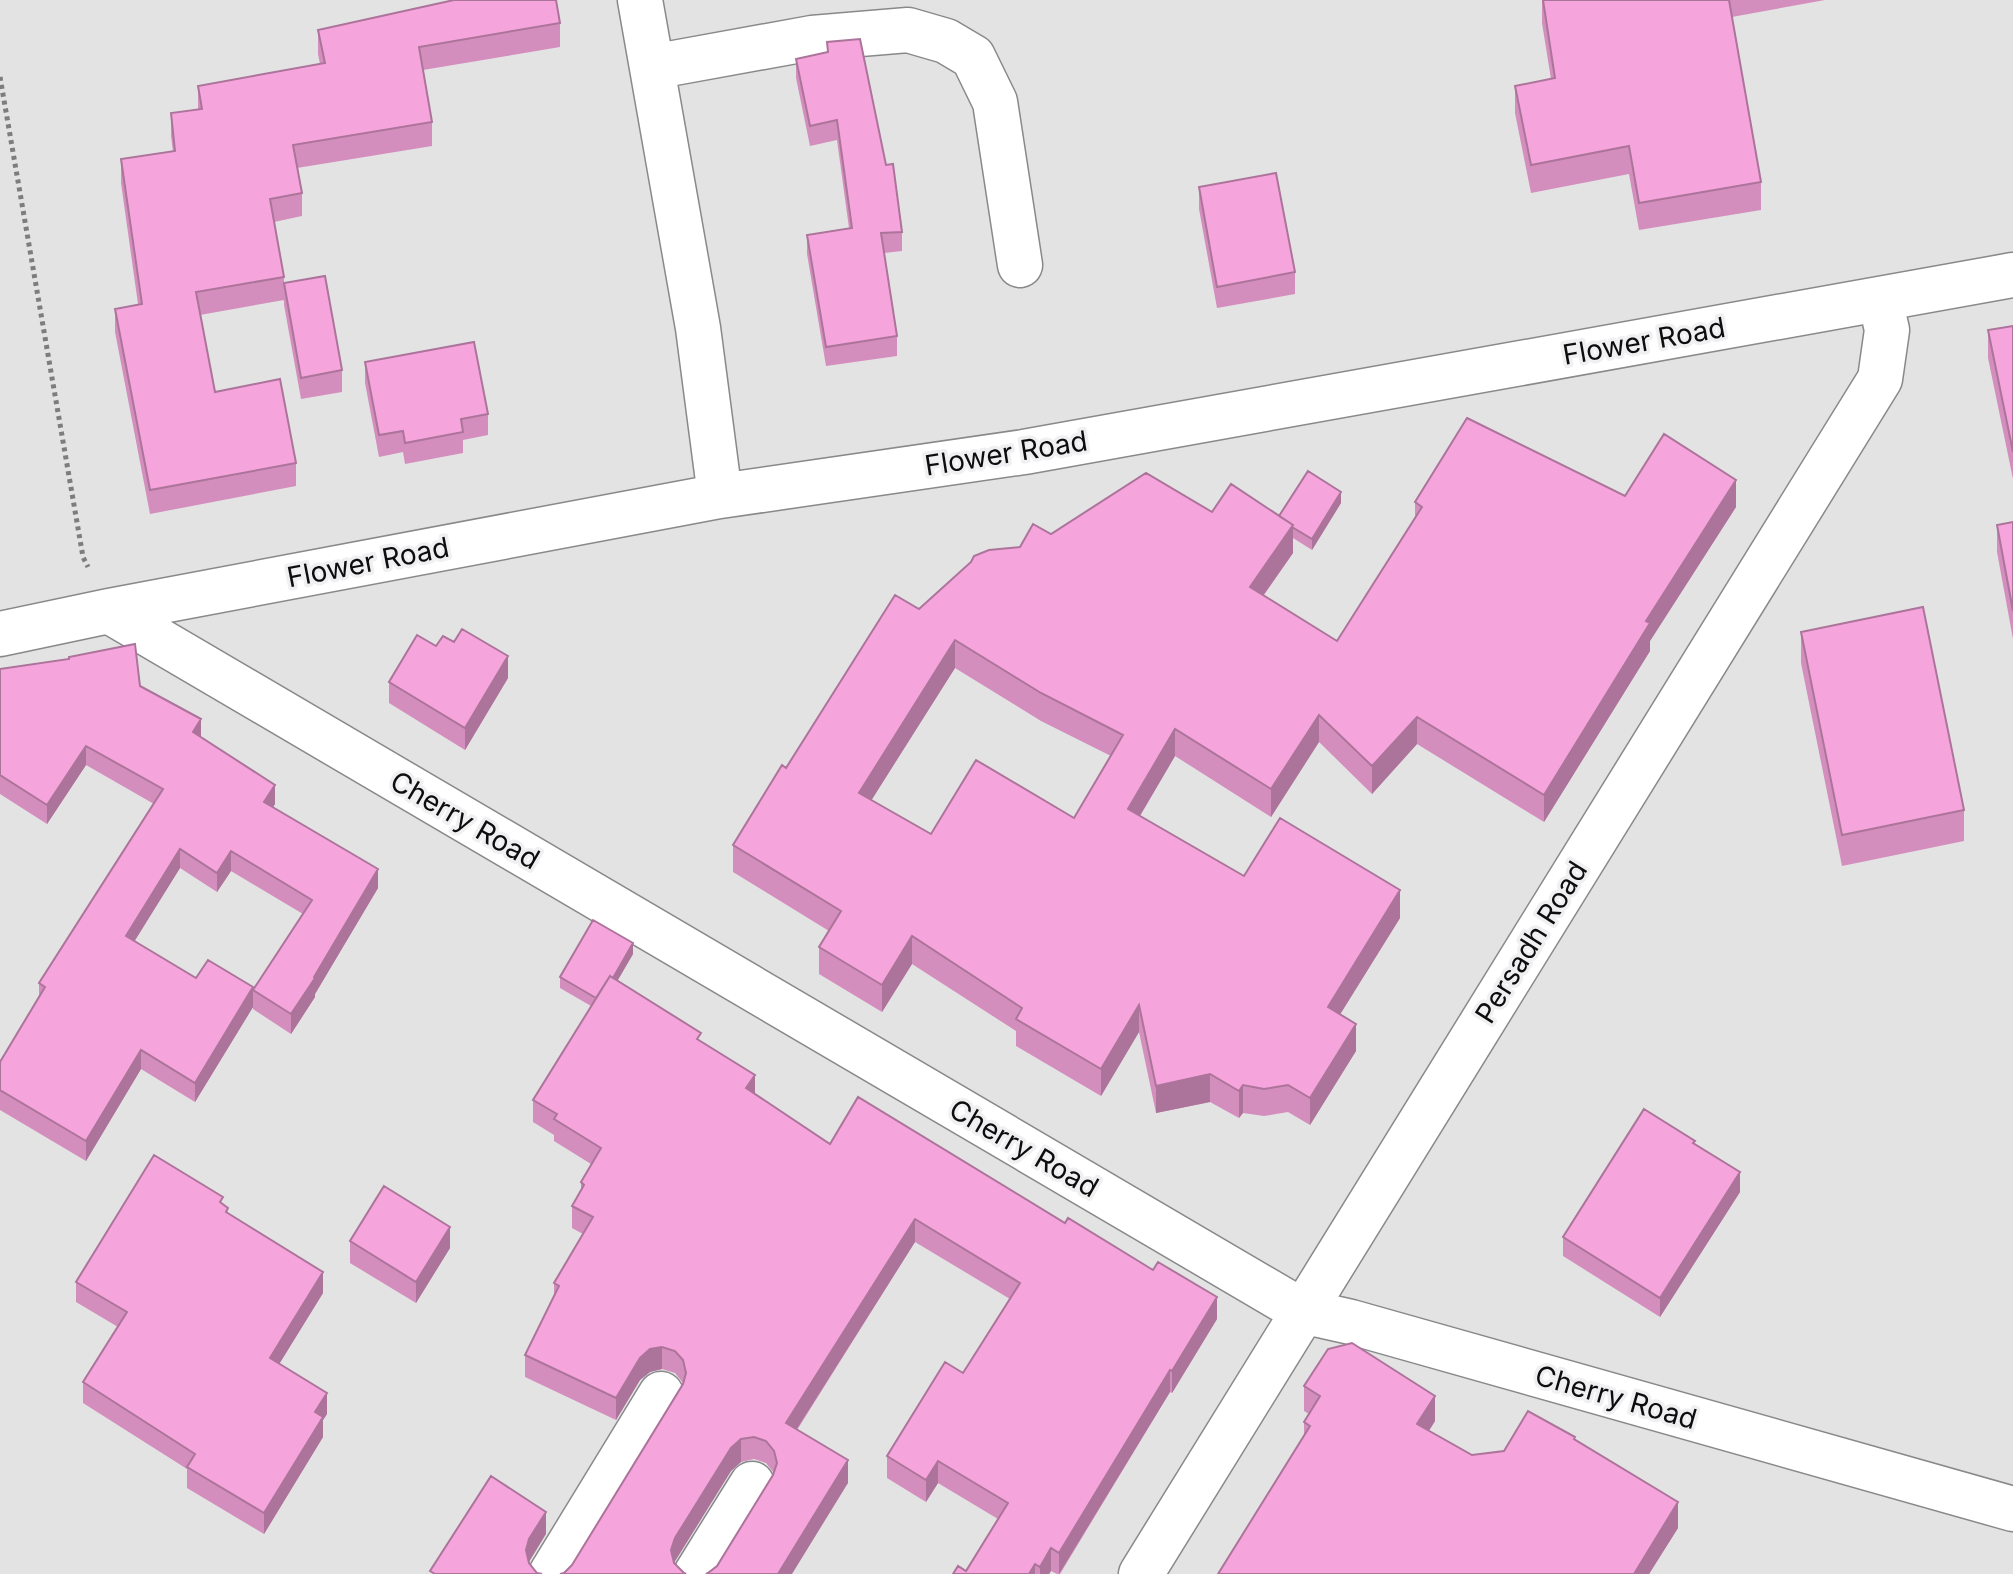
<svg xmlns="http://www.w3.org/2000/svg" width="2013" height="1574" viewBox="0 0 2013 1574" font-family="Inter,sans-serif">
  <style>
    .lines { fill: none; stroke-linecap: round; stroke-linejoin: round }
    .minor-casing { stroke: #88898a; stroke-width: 47 }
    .path { stroke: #7d7d7e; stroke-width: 5; stroke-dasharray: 4 4; stroke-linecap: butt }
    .minor { stroke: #fff; stroke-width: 44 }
    .wall { fill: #d48ebd; fill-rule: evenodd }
    .shaded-wall { fill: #ac749a }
    .building { fill: #f6a5dc; stroke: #ac749a; stroke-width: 2; fill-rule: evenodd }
    .labels { text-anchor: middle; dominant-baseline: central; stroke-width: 7; stroke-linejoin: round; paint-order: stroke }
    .street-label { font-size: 28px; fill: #0d0d0e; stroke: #f0f0f2 }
  </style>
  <rect width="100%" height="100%" fill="#e3e3e4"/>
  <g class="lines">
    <g class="minor-casing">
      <path id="minor" d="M640 0 698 328 720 496
        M652 67 812 38 908 30 946 41 973 57 995 102 1020 265
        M109 611 1302 1311 1351 1322 2013 1509
        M0 634 109 611 720 496 1024 452 2013 275
        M551 1574 661 1394
        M696 1574 752 1484
        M1141 1574 1880 379 1887 330 1880 299"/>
    </g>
    <path class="path" d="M0 77 83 557 88 567"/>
    <use href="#minor" class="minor"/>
  </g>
  <path class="wall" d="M1542 0H1825L1732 17 1761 182V210L1639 230 1629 174 1531 193 1515 113V86L1551 79 1542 23Z
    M560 23V47L423 70 432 122V146L297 168 302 193V216L274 222 284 277V300L200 315 215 392 296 463V486L150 514 115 332V309L138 304 121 183V159L173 152 171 136V113L198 110V86L320 64 318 54V30Z
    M827 42 886 165 902 232V251L884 253 897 336V356L826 366 807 254V235L849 228 837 140 810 146 796 78V59L827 52Z
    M1199 187 1295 272V294L1217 308 1199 209Z
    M284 283 342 370V392L301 399 284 305Z
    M2013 326V479L1988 358V330Z
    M365 362 488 414V435L463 440V453L405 464 403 452 379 457 365 383Z
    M1625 496 1736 507 1650 641V651L1544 822 1417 744 1372 794 1319 742 1271 817 1175 756 1140 816 1244 876 1400 918 1340 1014 1356 1051 1310 1125 1288 1112 1264 1116 1243 1113 1239 1118 1210 1102 1156 1113 1139 1032 1101 1096 1016 1046V1031L912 964 882 1012 819 974V947L829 931 733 872V845L786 768 919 609 1020 547 1051 534 1212 512 1279 516 1341 503 1312 550 1293 538V553L1264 595 1337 641 1415 517V502ZM955 668 1041 721 1111 756 1074 818 931 834 871 800Z
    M2013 522V639L1997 552V525Z
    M1801 632 1964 810V841L1842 866 1801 663Z
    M436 646 508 678 465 750 389 703V682Z
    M0 669 140 686 201 737 275 804 273 807 378 888 315 994V997L291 1034 253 1009V1007L195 1102 141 1069 86 1161 0 1110V1062L39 998V983L154 804 86 765 47 824 0 794ZM180 868 217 892 231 871 303 914 253 990 196 978 134 941Z
    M633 954 617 981 701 1041 755 1094 830 1144 1217 1319 1172 1393 1170 1392 1060 1574H1057L1051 1571 1049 1574H953L966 1571 998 1519 938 1483 926 1502 887 1478V1456L963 1373 1010 1299 915 1242 797 1430 848 1483 708 1573 717 1566 774 1473 766 1463 754 1459 741 1462 731 1471 674 1563 564 1573 572 1565 683 1383 675 1373 662 1369 650 1372 640 1380 616 1420 525 1377V1355L554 1295V1283L583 1234 572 1228V1206L581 1192V1182L591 1164 554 1141V1135L533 1122V1100L591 1006 560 988V977Z
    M1695 1144 1740 1192 1660 1317 1563 1256V1237Z
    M223 1205 228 1213 323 1293 279 1364 327 1414 323 1420V1437L264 1534 187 1488V1469L83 1403V1382L118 1327 76 1302V1282Z
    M350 1241 450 1248 416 1303 350 1263Z
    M1304 1386 1435 1421 1429 1431 1472 1455 1504 1451 1575 1440 1678 1528 1649 1574H1218L1304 1436V1422L1309 1414 1304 1411Z"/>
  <path class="shaded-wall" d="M1736 480V507L1650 641V651L1544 822V795L1646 621Z
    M1341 492V503L1312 550V539Z
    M1293 525V553L1250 614V587Z
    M955 640V668L859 820V793Z
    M508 656V678L465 750V728Z
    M1319 715V742L1271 817V789Z
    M1417 717V744L1372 794V766Z
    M201 719V738L193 732Z
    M1175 729V756L1128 836V809Z
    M86 746V765L47 824V805Z
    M275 785V804L264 821V802Z
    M180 849V868L126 955V936Z
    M231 851V871L217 892V873Z
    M378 869V888L315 994V997L291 1034V1014Z
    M1400 890V918L1328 1034V1007Z
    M912 936V964L882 1012V985Z
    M633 943V954L600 1011V1000Z
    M253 987V1007L195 1102V1083Z
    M1139 1005V1032L1101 1096V1069Z
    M1356 1024V1051L1310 1125V1098Z
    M141 1050V1069L86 1161V1141Z
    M1210 1074V1102L1156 1113V1086Z
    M755 1075V1097L746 1088Z
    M1243 1085V1113L1239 1118V1091Z
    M1740 1172V1192L1660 1317V1298Z
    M915 1219V1242L786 1446V1423Z
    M450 1227V1248L416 1303V1282Z
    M323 1272V1293L270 1379V1358Z
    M1217 1297V1319L1172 1393V1371Z
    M662 1347V1369L650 1372 640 1380 616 1420V1398L640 1358 650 1349Z
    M1170 1370V1392L1059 1574V1553Z
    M327 1393V1414L323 1420V1437L264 1534V1513L315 1412Z
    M1435 1396V1421L1417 1449V1424Z
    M741 1439V1462L731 1471 675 1561 671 1572V1550L675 1538 731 1448Z
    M848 1460V1483L792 1574H778Z
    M938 1461V1483L926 1502V1480Z
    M1678 1502V1528L1649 1574H1634Z
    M546 1512V1534L529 1562 526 1573V1550L529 1539Z
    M1051 1548V1571L1049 1574H1040V1567Z
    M1035 1564V1574H1029Z"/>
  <path class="building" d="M454 0H556L560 23 419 47 432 122 293 145 302 193 270 199 284 277 196 292 215 392 280 379 296 463 150 490 115 309 142 304 121 159 175 151 171 113 202 109 198 86 325 63 318 30Z
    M1543 0H1729L1761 182 1639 203 1629 146 1531 165 1515 86 1555 78Z
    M860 39 886 165 893 164 902 232 881 233 897 336 826 347 807 235 852 228 837 120 810 126 796 59 828 52 827 42Z
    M1276 173 1295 272 1217 287 1199 187Z
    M325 276 342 370 301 378 284 283Z
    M2013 326V452L1988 330Z
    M474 342 488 414 461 419 463 432 405 443 403 431 379 435 365 362Z
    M1467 418 1625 496 1664 434 1736 480 1646 621 1650 623 1544 795 1417 717 1372 766 1319 715 1271 789 1175 729 1128 809 1244 876 1280 818 1400 890 1328 1007 1356 1024 1310 1098 1288 1085 1264 1089 1243 1085 1239 1091 1210 1074 1156 1086 1139 1005 1101 1069 1016 1019 1022 1008 912 936 882 985 819 947 841 911 733 845 782 765 786 768 895 595 919 609 971 562 974 556 989 550 1020 547 1033 524 1051 534 1146 473 1212 512 1231 484 1293 525 1250 587 1337 641 1422 507 1415 502ZM955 640 1041 693 1123 735 1074 818 976 760 931 834 859 793Z
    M1308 471 1341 492 1312 539 1292 527 1293 525 1279 516Z
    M2013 522V611L1997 525Z
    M1923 607 1964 810 1842 835 1801 632Z
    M462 629 508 656 465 728 389 682 417 635 436 646 443 636 454 642Z
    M135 644 140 686 201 719 193 732 275 785 264 802 378 869 314 977 315 978 291 1014 253 990 312 900 231 851 217 873 180 849 126 936 196 978 208 960 253 987 195 1083 141 1050 86 1141 0 1090V1062L45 987 39 983 163 789 86 746 47 805 0 775V669L69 659V657Z
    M593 920 633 943 613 978 610 976 596 998 560 977Z
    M610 976 701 1033 697 1039 755 1075 746 1088 830 1144 858 1097 1065 1223 1068 1218 1153 1270 1158 1262 1217 1297 1172 1371 1170 1370 1059 1553 1051 1548 1040 1567 1035 1564 1029 1574H953L958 1566 966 1571 1008 1503 938 1461 926 1480 887 1456 945 1362 963 1373 1020 1283 915 1219 786 1423 848 1460 778 1574H706L708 1573 717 1566 773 1475 777 1463 774 1451 766 1441 754 1437 741 1439 731 1448 675 1538 671 1550 674 1563 684 1573 686 1574H560L564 1573 572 1565 683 1384 686 1373 683 1360 675 1351 662 1347 650 1349 640 1358 616 1398 525 1355 559 1286 554 1283 593 1217 572 1206 584 1185 581 1182 601 1148 554 1119 557 1114 533 1100Z
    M1644 1109 1695 1141 1693 1143 1740 1172 1660 1298 1563 1237Z
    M154 1155 223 1197 220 1202 228 1208 226 1212 323 1272 270 1358 327 1393 315 1412 323 1417 264 1513 187 1467 195 1454 83 1382 127 1312 76 1282Z
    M384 1186 450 1227 416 1282 350 1241Z
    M1352 1343 1435 1396 1417 1424 1472 1455 1504 1451 1528 1411 1575 1437 1574 1439 1678 1502 1634 1574H1218L1310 1426 1304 1422 1320 1396 1304 1386 1328 1349Z
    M491 1476 546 1512 529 1539 526 1550 529 1563 537 1573 542 1574H435L430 1571Z"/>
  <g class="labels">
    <g class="street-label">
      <text transform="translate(1644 341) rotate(-10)">Flower Road</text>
      <text transform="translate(1006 453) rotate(-9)">Flower Road</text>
      <text transform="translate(368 562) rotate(-11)">Flower Road</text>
      <text transform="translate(465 820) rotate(30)">Cherry Road</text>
      <text transform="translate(1531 942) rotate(-58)">Persadh Road</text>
      <text transform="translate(1024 1148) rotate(30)">Cherry Road</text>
      <text transform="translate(1616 1397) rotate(16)">Cherry Road</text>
    </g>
  </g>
</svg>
